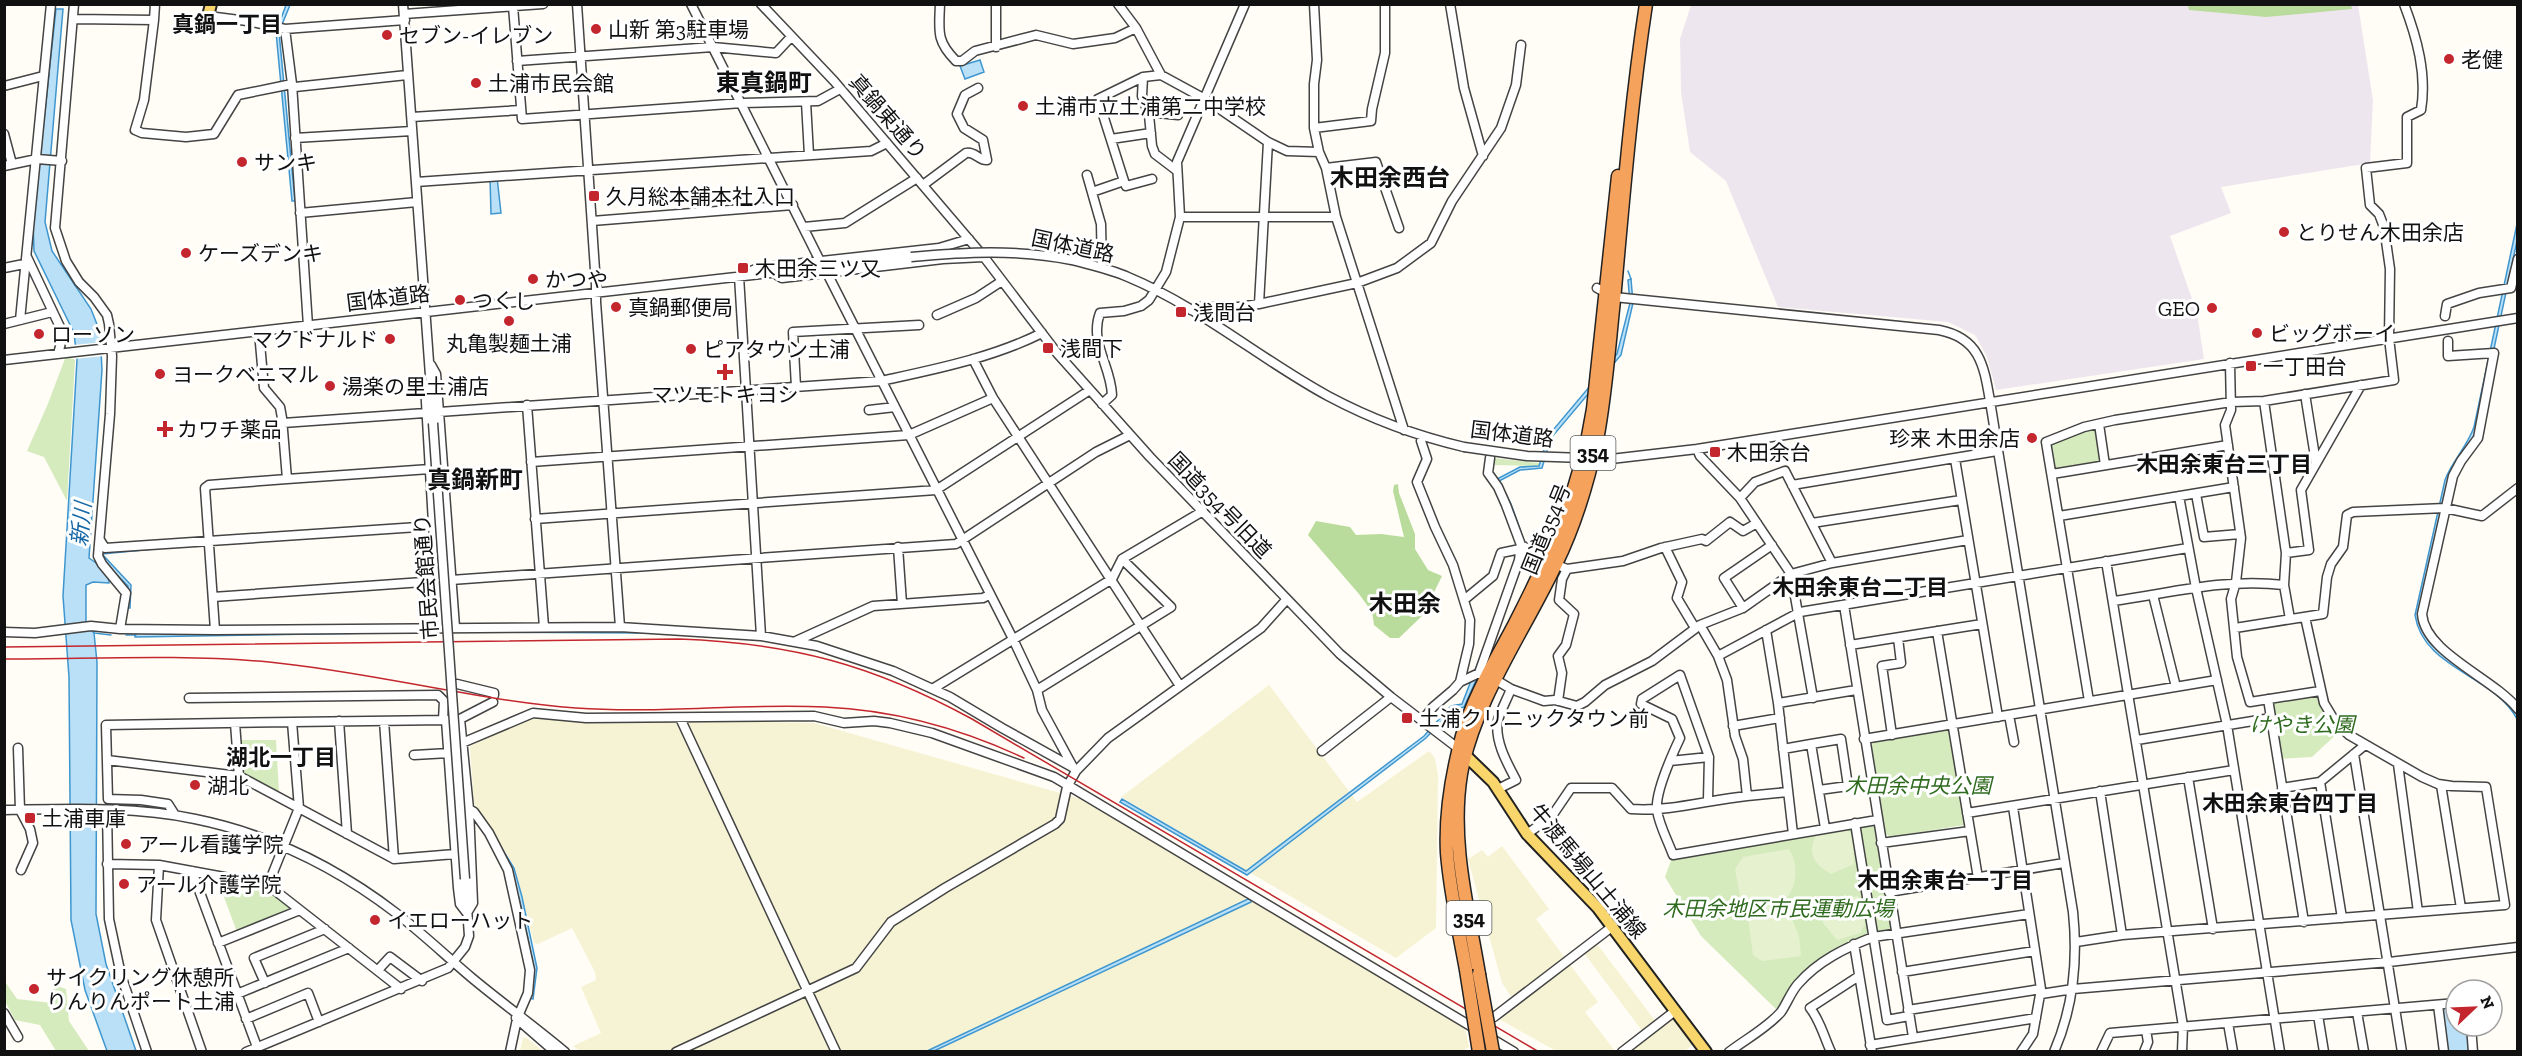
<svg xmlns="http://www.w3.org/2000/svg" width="2522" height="1056" viewBox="0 0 2522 1056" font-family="'Zilla Slab','Noto Sans JP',serif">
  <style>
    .industrial { fill: #eee6ef }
    .farmland { fill: #f6f3d4 }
    .green { fill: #d5ebbd }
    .forest { fill: #b9dc9c }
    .pitch { fill: #e6f2cf }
    .water { fill: #b9e0f7; stroke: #3f96cf; stroke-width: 1.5 }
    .pier { fill: #fffdf5 }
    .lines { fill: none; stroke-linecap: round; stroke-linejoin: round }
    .stream { stroke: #3f96cf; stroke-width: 1.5 }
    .minor-casing { stroke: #444; stroke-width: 11 }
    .major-casing { stroke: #222; stroke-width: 14 }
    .highway-casing { stroke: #222; stroke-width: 15 }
    .minor { stroke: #fff; stroke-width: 8 }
    .major { stroke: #f9d66b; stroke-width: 10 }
    .highway { stroke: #f5a25d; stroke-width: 12 }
    .rail { stroke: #c4262e; stroke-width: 1.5 }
    .minor-bridge-casing { stroke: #444; stroke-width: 11; stroke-linecap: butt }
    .highway-bridge-casing { stroke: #222; stroke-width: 15; stroke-linecap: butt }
    .minor-bridge { stroke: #fff; stroke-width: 8 }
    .highway-bridge { stroke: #f5a25d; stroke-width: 12 }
    .poi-dot { fill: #c4262e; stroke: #fff; stroke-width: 2 }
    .labels { text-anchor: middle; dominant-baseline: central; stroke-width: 6; stroke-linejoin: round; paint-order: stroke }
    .shield { fill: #fff; stroke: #585858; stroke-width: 1.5 }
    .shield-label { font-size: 20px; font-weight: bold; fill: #111 }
    .poi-label { font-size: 21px; fill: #111; stroke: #fff; text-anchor: start }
    .street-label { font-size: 21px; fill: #111; stroke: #fff }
    .park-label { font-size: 21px; font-style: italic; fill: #2f6b1f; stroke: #fff }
    .neighbourhood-label { font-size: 22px; font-weight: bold; fill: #111; stroke: #fff }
    .water-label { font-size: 22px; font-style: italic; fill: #1768a6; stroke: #fff }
    .quarter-label { font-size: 24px; font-weight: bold; fill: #111; stroke: #fff }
  </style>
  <rect width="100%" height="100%" fill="#fffdf5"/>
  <path class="industrial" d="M1691 5H2358L2373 100 2370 163 2221 187 2231 213 2170 236 2197 313 2204 359 1996 390 1987 357 1975 335 1948 322 1778 307 1726 181 1690 152 1681 92 1680 39Z"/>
  <path class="farmland" d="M1269 685 1357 802 1429 751 1435 758 1438 776 1436 928 1396 958 1121 797Z
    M531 718 814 723 1078 798 1464 1024 1469 1047 1461 1052 580 1051 573 1046 601 1033 581 987 596 980 595 972 572 928 538 944 534 943 515 867 474 804 470 746Z
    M1502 846 1549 909 1536 919 1598 1002 1585 1012 1615 1051H1556L1497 1018 1516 1004 1502 983 1468 859 1482 850 1488 857Z
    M1597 944 1660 1027 1673 1017 1695 1043 1685 1051H1627L1646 1036 1584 953Z
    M523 1038H527L543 1051H520Z"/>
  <path class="green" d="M66 356 75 360 67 501 44 457 27 451 47 406Z
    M2099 424 2105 465 2052 474 2046 442Z
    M1493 458 1539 463V466L1493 465Z
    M2320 691 2342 729 2312 757 2278 759 2268 699Z
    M1946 728 1951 731 1966 822 1964 825 1890 837 1885 833 1870 747 1875 741Z
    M240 740H276L279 792 243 774Z
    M1877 820 1896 934 1873 937 1809 973 1780 1013 1701 936 1665 877 1673 855Z
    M217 878 267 887 292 907 291 911 237 932Z
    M4 980 17 999 52 1003 54 985 66 989 69 1021 89 1051H56L40 1025 15 1020 5 1001Z"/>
  <path class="forest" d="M2351 4 2352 9 2266 17 2189 10 2188 5Z
    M1398 484 1399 493 1415 534V549L1428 570 1442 576 1423 615 1399 638H1390L1374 625 1372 612 1359 594 1308 535 1316 521 1350 527 1356 535 1381 534 1404 537 1393 491 1394 485Z"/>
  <path class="pitch" d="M1846 830 1853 834 1854 864 1831 874C1814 864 1806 853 1817 834Z
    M1789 849C1802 870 1795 899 1772 909 1763 913 1753 914 1744 916L1735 869 1743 857Z
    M1858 896 1865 924 1860 933 1837 940 1823 923 1824 911 1840 900Z
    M1769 911 1792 919 1799 936 1801 956 1762 961 1753 955 1748 918Z"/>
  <path class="water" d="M286 5H290L279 32 295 201H292L276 32Z
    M56 9H63L45 222 52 251 91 309 100 332 102 370 89 558C98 564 109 572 109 583L93 582 86 585V625L94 633 97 662 96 914 106 964 136 1051H107L85 990 71 920 69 677 63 596 77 360 74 333 34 251 33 222Z
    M980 60 984 72 965 79 960 66Z
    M497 177 501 213 491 214 490 178Z
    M2517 224V241L2477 428 2474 439 2448 481 2419 616 2424 634 2430 643 2499 692 2517 713V719C2494 675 2423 669 2415 615L2445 480C2452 461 2467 447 2474 427Z
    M1631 279 1633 303 1621 355 1551 438 1542 468 1520 470 1499 481 1511 504 1525 543 1523 562 1482 676 1477 678 1464 707 1452 710 1426 738 1247 875 1120 802 1122 799 1246 871 1424 736 1451 706 1462 704 1522 548 1495 480 1520 467 1539 466 1548 436 1617 354 1630 303 1628 280Z
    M207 542 209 594 205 544 102 554 131 585 130 608H127L128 586 103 561 100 551Z
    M620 628 646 633 439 632 135 637V633L167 632Z
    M494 836 514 868 522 897 537 968 533 999 530 998 534 968 529 944 519 898Z
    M1250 898 1251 902 934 1051 925 1052Z
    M2456 1005V1026H2469L2471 1051H2445L2439 1006Z"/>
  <path class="pier" d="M104 342V356L74 359 73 345Z"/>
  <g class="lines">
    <path class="stream" d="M1628 271 1631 279
      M94 633 111 635
      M126 635H136"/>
    <g class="minor-casing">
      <path id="minor" d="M74 4 55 228 66 261 79 282 94 297 107 315 109 324 112 356 110 414 98 556 102 564 126 593 120 629
        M403 4 433 417
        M577 4 596 285V302L620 627
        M691 4 820 261
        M761 4 834 81 984 257 1057 353 1150 457 1340 654 1391 697 1459 749
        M940 4C939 31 936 41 956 61H962L975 51 1036 35 1073 44 1115 38 1136 28
        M996 4V47
        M1118 4 1136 28 1161 75 1205 99 1268 142 1287 151 1319 152
        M1314 4 1317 60 1314 84V128L1319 152 1326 168 1336 217 1404 430
        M1450 4 1464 88 1483 156
        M513 6 522 119 742 103 818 101 840 89
        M404 14 543 4
        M208 16 247 21 285 29 405 20
        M73 19 154 20 144 100 135 130 142 133 186 137 214 134 238 95 292 84 295 87 407 75
        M154 20 155 4
        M285 29 292 84 308 326
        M517 61 713 47 776 53 791 37
        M1143 77 1142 96 1149 115 1152 146 1155 154 1176 170
        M4 86 43 76
        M806 102 809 155
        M1148 112 1178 115
        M412 117 521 110
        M1314 128 1371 121 1372 109 1385 53V4
        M4 134 12 164
        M295 138 412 131
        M1111 139 1151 133
        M4 166 37 159 62 161
        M1326 168 1376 162 1399 228
        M1087 175 1101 224 1102 268
        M1124 181 1126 186 1152 179
        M416 182 871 151 887 143
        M923 185 966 153C975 151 979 161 987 160L983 140 964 128 957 114 965 95 978 88
        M1092 192 1124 181 1098 99 1143 77 1161 75
        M300 213 417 202
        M1180 217H1336
        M592 221 793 205
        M804 227 845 223 917 178
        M27 257 60 327 62 339 58 354
        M1072 260C1090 265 1110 269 1128 277 1200 307 1260 359 1328 396 1371 419 1417 436 1464 447
        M4 268 24 264
        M827 273 1013 639 1037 690 1042 710 1074 769
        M777 275 782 278 943 259 984 257
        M1597 288 1614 297 1939 330C1980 338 1984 366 1990 401L2073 912C2078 960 2074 1006 2054 1052
        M1259 304 1268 142
        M1191 310 1197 307H1239L1259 304 1357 283 1397 268 1431 243 1452 201 1501 128 1516 85 1521 45
        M937 315 976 298 1002 281
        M2445 316 2447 304 2479 293 2511 288 2518 259
        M20 320 51 4
        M4 324 52 312
        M2448 341V356L2494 353 2478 438 2461 461 2453 476 2422 614C2425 653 2492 677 2518 709
        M973 359 993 398 1180 686
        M4 360 911 257
        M2230 363 2231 410 2225 425 2241 538 2236 582 2231 599 2237 657 2250 702 2320 691
        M431 365 436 374 439 412 455 627
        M425 385 439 627
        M796 387 793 332 919 325
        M2305 394 2316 463
        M2264 401 2286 553
        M1102 404 1112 395C1111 366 1089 342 1100 313L1124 311 1141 306 1149 300 1166 272 1180 217 1177 162 1245 4
        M527 405 544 627
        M869 410 895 407
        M283 423 881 381C936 369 992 358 1042 333
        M2099 424 2105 465
        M1697 449 1700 456 1740 498 1791 574 1813 698
        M1611 459 1697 449 2518 318
        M1955 459 1998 717
        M531 462 909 435 993 398
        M2052 474 2228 445
        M287 479 430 469
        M1792 485 1997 451
        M2196 494 2204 537 2240 534
        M2179 496 2196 588 2227 725 2280 1052
        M1740 498 1755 482 1785 471 1832 563
        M2059 516 2234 487
        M535 519 936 490 1090 390
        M1812 523 1961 500
        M100 540 105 548 433 526
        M1521 545 1551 561
        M898 547 902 604
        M1665 547 1682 582 1677 598 1695 628
        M2106 561 2183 1026 2182 1052
        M1567 569 1623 561 1661 548 1702 539 1706 541 1730 522 1743 531 1757 523
        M451 580 956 544 1096 452 1130 435
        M2153 595 2176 687
        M213 597 437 581
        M1464 600 1493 576 1501 553 1520 549
        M2113 601C2172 593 2224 578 2284 585
        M1844 605 1913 1037
        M1743 608 1724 578 1772 545
        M2290 619 2284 585 2286 553 2309 550 2301 490 2361 385
        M2235 628 2323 614 2327 577 2331 564 2343 547 2347 515 2353 512 2445 508 2482 516 2518 488
        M215 630 205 488 209 485 287 479 282 418 280 407 264 388 259 332
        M1766 630 1778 703 1793 834
        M1937 631 1978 878
        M4 632 35 633 91 626 120 629 215 630 620 627 761 636 817 646 893 671 950 697 1002 728 1072 767
        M761 636 739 276 758 268 939 248 969 239
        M796 641 873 606 983 598 989 595
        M1850 645 1982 624
        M1718 656 1800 612 2188 548
        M1479 673 1519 560 1521 545 1506 505 1498 487 1488 473 1490 458
        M1496 680 1511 689 1544 701 1555 700 1577 706 1585 702 1605 685 1652 661 1700 625 1743 608 1791 574 1832 563 1968 540
        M1460 682 1479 673 1484 675
        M457 684 494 693V695
        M934 688 1112 579 1122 559 1203 511
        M1037 690 1171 607 1122 559
        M189 698 438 695 444 701 443 720
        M2268 699 2304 922
        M1558 701 1562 673 1558 656 1566 645 1574 614 1559 600 1562 579 1567 569 1562 567
        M2089 701 2046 442 2084 427 2115 420 2231 402 2264 401 2394 380 2389 338 2390 269 2384 227 2379 214 2370 205 2366 168 2407 163V117L2421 110C2427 74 2417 38 2404 4
        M1778 703 1856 690
        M2009 715 2014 742
        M680 718 836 1052
        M460 719 469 809 473 903 467 913 460 904 458 888 446 720Z
        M460 719 493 702
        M339 721 347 834
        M384 721 394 859
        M1422 721 1433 707 1453 690 1460 682 1469 644 1470 620 1453 565 1435 527 1417 482 1427 459 1421 441 1422 436
        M292 722 446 720
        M235 723 239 776
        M1733 726 1780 718
        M1892 735 1882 666 1901 663 1898 638
        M1864 739 2217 680
        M2137 740 2271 718
        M462 743 533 713 586 718 814 716 844 723 874 721 890 723 932 733 1054 777 1514 1052
        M1811 744 1841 739 1848 786 1819 790
        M18 748 20 810 30 829 33 843 21 870
        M1783 749 1811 744 1825 828
        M1322 751 1391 697
        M2354 754 2402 1052
        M414 755 449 753
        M107 760 239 776 394 859 455 854
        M1670 761 1709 757
        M2398 764 2418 912
        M2188 777 2213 929
        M2320 782 2342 918
        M2441 785 2461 908
        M2282 788 2320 782 2365 745
        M1498 789 1516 780C1507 763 1494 740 1498 720 1501 710 1507 699 1511 689
        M2100 791 2122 935
        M1747 796 1787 792
        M1708 800 1709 757 1680 675 1642 699 1641 704 1672 719 1680 738C1672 755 1655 792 1657 810 1659 825 1668 841 1673 855L1877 820
        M2013 807 2041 989 2033 1034 2021 1052
        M469 809 474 812 489 833 508 870 530 970 528 993 519 1014
        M4 810C68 809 133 806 195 819 269 834 336 867 396 913 422 933 446 956 472 978 502 1003 534 1026 565 1052
        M107 810 109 919 121 975 147 1052
        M1967 813 2234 770
        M175 815 168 804 141 800 108 799 106 725 292 722 299 808 268 885
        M1855 823 1887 1020 1909 1016
        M1527 834 1552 816 1571 788H1612L1631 809C1669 812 1708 800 1747 796L1743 759 1735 736 1727 680 1718 656 1700 625
        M1881 843 1970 831
        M107 864 159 865 268 885 401 989
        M159 865 156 920 202 1052
        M192 871 257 1047
        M1889 892 2064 863
        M2076 942 2122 935 2505 905 2486 787 2452 786 2438 784 2422 777 2349 735 2336 723 2324 703 2305 617
        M218 943 300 910
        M1854 944 1872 1052
        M378 970 390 957 422 981
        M1902 972 2035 951
        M265 983 254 958 325 929
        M237 994 349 948
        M2041 994 2073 989 2389 962 2518 947
        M2438 1005 2444 1052
        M1908 1010 2041 989
        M2357 1012 2364 1052
        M4 1013 18 1037
        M2318 1015 2324 1052
        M1494 1017 1613 926
        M516 1018 555 1052
        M246 1019 308 993 319 1022
        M2228 1023 2233 1052
        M2471 1026 2473 1052
        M1870 1045 2036 1018
        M246 1052 448 968 465 947 469 936 465 879
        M510 1052 517 1019
        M676 1052 856 968 891 922 945 888 1055 824 1060 819 1067 787 1076 771 1108 738 1261 628 1287 599
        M1622 1052 1675 1011
        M1729 1052C1746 1039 1767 1028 1781 1012 1787 1003 1791 992 1798 984 1818 961 1845 948 1873 937L2029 914
        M1831 1052C1824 1037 1820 1020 1810 1008L1859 976
        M2101 1052 2110 1033 2456 1003
        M2144 1052 2148 1042 2146 1030"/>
    </g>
    <g class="major-casing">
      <path id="major" d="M208 16 211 4
        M1461 751 1493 782 1527 834 1598 908 1706 1052"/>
    </g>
    <g class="highway-casing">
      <path id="highway" d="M1466 970C1459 931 1450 892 1447 853 1445 814 1452 773 1462 736 1473 697 1495 661 1514 625 1550 555 1581 487 1593 409L1618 176
        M1479 974C1468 908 1450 841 1461 774 1474 701 1525 630 1556 564 1575 525 1588 482 1597 440 1606 393 1609 346 1614 300 1623 201 1631 102 1646 4"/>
    </g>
    <use href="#minor" class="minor"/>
    <use href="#major" class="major"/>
    <use href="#highway" class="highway"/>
    <path class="rail" d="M4 647 679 639C792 643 873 665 972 719L1539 1052
      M4 659C92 659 181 654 269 662 372 672 473 700 576 708 659 714 742 703 825 707 893 710 962 729 1024 758"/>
    <g class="minor-bridge-casing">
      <path id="minor-bridge" d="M911 257C965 252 1017 249 1072 260
        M433 423 465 879
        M1464 447 1527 456 1611 459"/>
    </g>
    <g class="highway-bridge-casing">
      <path id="highway-bridge" d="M1466 970 1479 1052
        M1479 974 1493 1052"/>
    </g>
    <use href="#minor-bridge" class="minor-bridge"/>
    <use href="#highway-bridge" class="highway-bridge"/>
  </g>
  <g class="poi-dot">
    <circle cx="596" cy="29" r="6"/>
    <circle cx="387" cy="35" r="6"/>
    <circle cx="2449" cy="59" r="6"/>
    <circle cx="476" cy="83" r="6"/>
    <circle cx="1023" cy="106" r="6"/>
    <circle cx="242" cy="162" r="6"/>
    <rect x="588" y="190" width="12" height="12" rx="3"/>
    <circle cx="2284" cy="232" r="6"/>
    <circle cx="186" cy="253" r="6"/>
    <rect x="737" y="262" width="12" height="12" rx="3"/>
    <circle cx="533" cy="279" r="6"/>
    <circle cx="460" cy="300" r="6"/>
    <circle cx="616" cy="307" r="6"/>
    <circle cx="2212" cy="308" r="6"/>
    <rect x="1175" y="306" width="12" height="12" rx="3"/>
    <circle cx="509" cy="321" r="6"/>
    <circle cx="2257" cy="333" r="6"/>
    <circle cx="39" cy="334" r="6"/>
    <circle cx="390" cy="339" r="6"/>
    <rect x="1042" y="342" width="12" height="12" rx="3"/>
    <circle cx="691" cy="349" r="6"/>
    <rect x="2245" y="360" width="12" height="12" rx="3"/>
    <path d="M722 363h6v6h6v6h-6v6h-6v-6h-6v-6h6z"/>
    <circle cx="160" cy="374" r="6"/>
    <circle cx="330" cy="386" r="6"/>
    <path d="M162 420h6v6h6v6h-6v6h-6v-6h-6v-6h6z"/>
    <circle cx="2032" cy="438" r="6"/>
    <rect x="1709" y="446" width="12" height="12" rx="3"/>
    <rect x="1401" y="712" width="12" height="12" rx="3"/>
    <circle cx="195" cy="785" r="6"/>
    <rect x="24" y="812" width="12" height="12" rx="3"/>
    <circle cx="126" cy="844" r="6"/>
    <circle cx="124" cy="884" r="6"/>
    <circle cx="375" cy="920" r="6"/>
    <circle cx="34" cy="989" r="6"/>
  </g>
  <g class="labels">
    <g class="shield">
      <rect x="1570.5" y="436" width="45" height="34" rx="4.5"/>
      <rect x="1446.5" y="901" width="45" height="34" rx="4.5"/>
    </g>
    <g class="shield-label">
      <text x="1593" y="453">354</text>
      <text x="1469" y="918">354</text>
    </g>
    <g class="poi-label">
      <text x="608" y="29">山新 第3駐車場</text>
      <text x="399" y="35">セブン-イレブン</text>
      <text x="2461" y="59">老健</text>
      <text x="488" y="83">土浦市民会館</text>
      <text x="1035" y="106">土浦市立土浦第二中学校</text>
      <text x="254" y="162">サンキ</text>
      <text x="606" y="196">久月総本舗本社入口</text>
      <text x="2296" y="232">とりせん木田余店</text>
      <text x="198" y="253">ケーズデンキ</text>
      <text x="755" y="268">木田余三ツ又</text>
      <text x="545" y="279">かつや</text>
      <text x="472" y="300">つくし</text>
      <text x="628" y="307">真鍋郵便局</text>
      <text x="2200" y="308" text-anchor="end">GEO</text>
      <text x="1193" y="312">浅間台</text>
      <text x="2269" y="333">ビッグボーイ</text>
      <text x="51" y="334">ローソン</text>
      <text x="378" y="339" text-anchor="end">マクドナルド</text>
      <text x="509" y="343" text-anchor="middle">丸亀製麺土浦</text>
      <text x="1060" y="348">浅間下</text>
      <text x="703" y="349">ピアタウン土浦</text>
      <text x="2263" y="366">一丁田台</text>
      <text x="172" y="374">ヨークベニマル</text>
      <text x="342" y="386">湯楽の里土浦店</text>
      <text x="725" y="394" text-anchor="middle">マツモトキヨシ</text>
      <text x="177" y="429">カワチ薬品</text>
      <text x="2020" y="438" text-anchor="end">珍来 木田余店</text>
      <text x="1727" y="452">木田余台</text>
      <text x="1419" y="718">土浦クリニックタウン前</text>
      <text x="207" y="785">湖北</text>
      <text x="42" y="818">土浦車庫</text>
      <text x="138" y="844">アール看護学院</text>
      <text x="136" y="884">アール介護学院</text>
      <text x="387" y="920">イエローハット</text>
      <text x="46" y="977">サイクリング休憩所<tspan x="46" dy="24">りんりんポート土浦</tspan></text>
    </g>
    <g class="street-label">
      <text transform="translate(888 117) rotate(49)">真鍋東通り</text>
      <text transform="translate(1073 246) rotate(12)">国体道路</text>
      <text transform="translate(388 298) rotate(-7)">国体道路</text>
      <text transform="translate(1512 434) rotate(7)">国体道路</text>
      <text transform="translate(1220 505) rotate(46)">国道354号旧道</text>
      <text transform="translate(1546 529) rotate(-68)">国道354号</text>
      <text transform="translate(426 577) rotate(-94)">市民会館通り</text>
      <text transform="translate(1588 871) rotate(50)">牛渡馬場山土浦線</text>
    </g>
    <g class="park-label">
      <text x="2302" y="724">けやき公園</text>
      <text x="1918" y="785">木田余中央公園</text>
      <text x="1778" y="908">木田余地区市民運動広場</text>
    </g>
    <g class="neighbourhood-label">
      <text x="227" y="24">真鍋一丁目</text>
      <text x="2224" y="464">木田余東台三丁目</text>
      <text x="1860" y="587">木田余東台二丁目</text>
      <text x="281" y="757">湖北一丁目</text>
      <text x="2290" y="803">木田余東台四丁目</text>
      <text x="1945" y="880">木田余東台一丁目</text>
    </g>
    <g class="water-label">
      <text transform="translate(81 524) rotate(-84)">新川</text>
    </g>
    <g class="quarter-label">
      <text x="764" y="82">東真鍋町</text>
      <text x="1390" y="177">木田余西台</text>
      <text x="475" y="479">真鍋新町</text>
      <text x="1405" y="603">木田余</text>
    </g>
  </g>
  <rect width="2522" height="1056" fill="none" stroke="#111111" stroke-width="12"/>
  <g transform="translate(2474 1008) rotate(67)"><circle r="28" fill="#ffffff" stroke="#a0a0a0" stroke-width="1.5"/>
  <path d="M0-4.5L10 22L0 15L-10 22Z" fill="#c4262e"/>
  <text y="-9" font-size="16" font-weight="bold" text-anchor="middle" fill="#111111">N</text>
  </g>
</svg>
